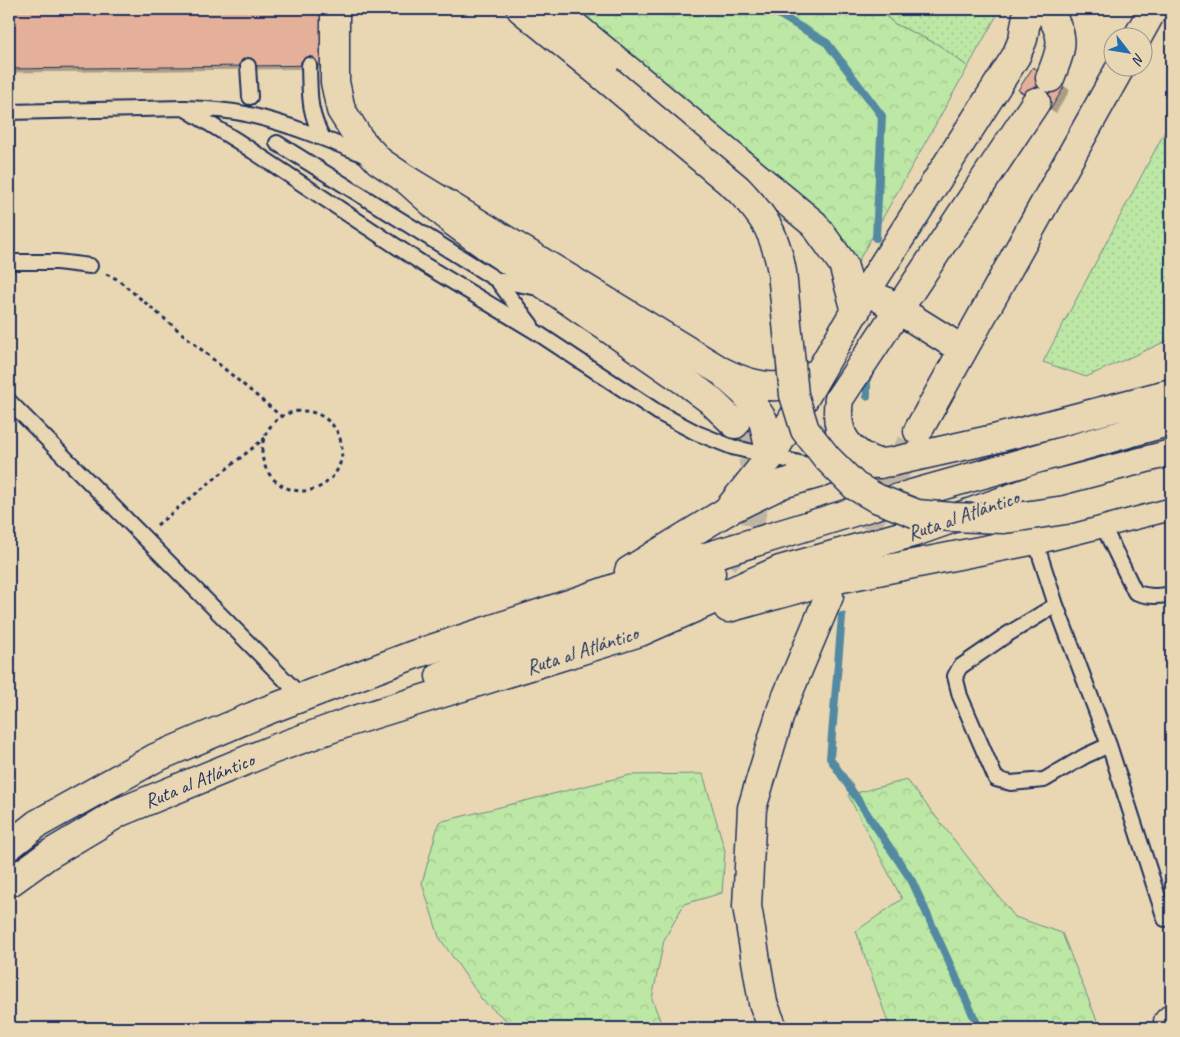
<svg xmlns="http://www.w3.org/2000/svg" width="1180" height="1037" font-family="Caveat,sans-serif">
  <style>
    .grass { fill: url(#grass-dots); stroke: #6c8b81 }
    .forest { fill: url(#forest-crowns); stroke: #6c8b81 }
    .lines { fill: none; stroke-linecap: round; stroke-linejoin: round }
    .stream { stroke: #528aa2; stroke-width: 8 }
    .building { fill: #e5b099; stroke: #1b2f5e; filter: url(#shadow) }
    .street-tunnel { stroke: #c0b5a3; stroke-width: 28; stroke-dasharray: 28 14; stroke-linecap: butt }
    .highway-tunnel { stroke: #c0b5a3; stroke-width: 28; stroke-dasharray: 28 14; stroke-linecap: butt }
    .lane-casing { stroke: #1b2f5e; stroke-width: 18 }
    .street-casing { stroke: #1b2f5e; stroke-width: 31 }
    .highway-casing { stroke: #1b2f5e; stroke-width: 31 }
    .path { stroke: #1b2f5e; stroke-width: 3; stroke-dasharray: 4 4; stroke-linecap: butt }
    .lane { stroke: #e9d7b4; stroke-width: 14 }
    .street { stroke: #e9d7b4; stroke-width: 28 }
    .highway { stroke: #e9d7b4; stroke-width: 28 }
    .highway-bridge-casing { stroke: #1b2f5e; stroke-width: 31; stroke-linecap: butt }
    .highway-bridge { stroke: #e9d7b4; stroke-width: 28 }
    .labels { text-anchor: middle; stroke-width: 5; stroke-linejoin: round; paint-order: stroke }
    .street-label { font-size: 20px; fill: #1b2f5e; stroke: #e9d7b4 }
  </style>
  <defs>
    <pattern id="grass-dots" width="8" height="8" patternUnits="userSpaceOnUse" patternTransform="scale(1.25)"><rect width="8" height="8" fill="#bce7a4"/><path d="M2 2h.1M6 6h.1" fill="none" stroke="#a1c690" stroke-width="1.8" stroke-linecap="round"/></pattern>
    <pattern id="forest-crowns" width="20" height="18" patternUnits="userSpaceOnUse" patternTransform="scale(1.25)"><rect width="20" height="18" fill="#bce7a4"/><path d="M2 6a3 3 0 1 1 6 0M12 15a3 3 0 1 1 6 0" fill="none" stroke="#a1c690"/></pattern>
    <filter id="shadow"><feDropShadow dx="5.5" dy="3" stdDeviation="0" flood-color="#0004"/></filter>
  </defs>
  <rect width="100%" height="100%" fill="#e9d7b4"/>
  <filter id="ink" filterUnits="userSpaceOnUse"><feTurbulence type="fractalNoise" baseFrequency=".02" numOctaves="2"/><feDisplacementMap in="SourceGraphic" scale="10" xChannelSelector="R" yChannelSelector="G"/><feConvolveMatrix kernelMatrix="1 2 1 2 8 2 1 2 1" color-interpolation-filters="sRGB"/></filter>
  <g filter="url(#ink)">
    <path class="grass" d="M877,9H997V15L968,67L939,45L895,24Z
      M1171,120V339L1086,377L1043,362Z"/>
    <path class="forest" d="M576,9H877L895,24L939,45L968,67L856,265L743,152Z
      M703,774L725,851L722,893L684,904L664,940L652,999L663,1028H516L483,1001L439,937L422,883L439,822L630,775Z
      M907,780L1015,917L1062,933L1100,1028H890L856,931L902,899L848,795Z"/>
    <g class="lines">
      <path class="stream" d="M770,9L827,43L882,116L876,238
        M867,396V377
        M842,616L830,758L912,881L979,1028"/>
    </g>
    <path class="building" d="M9,9H326L327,65L9,69Z
      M1033,67L1064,87L1050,110L1018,90Z"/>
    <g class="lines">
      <path class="street-tunnel" d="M845,566L911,443"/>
      <path class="highway-tunnel" d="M725,560C757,531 764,479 746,440C743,435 738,429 735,424"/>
      <g class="lane-casing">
        <path id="lane" d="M309,65C310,94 308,112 323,138
          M248,66L250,97
          M184,108L239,142L423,264L536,332L659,413L697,433L732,447L812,466H822
          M9,112L184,108C207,109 231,110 254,116C292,125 330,141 367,156
          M277,143L497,280L531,325
          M9,262H57L90,266
          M497,280L538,288
          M9,401L302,697
          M1102,524L1135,592C1147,597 1159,597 1171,594
          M1035,540L1056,605L1008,634L960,667L955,676L960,696L996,779L1011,783L1044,780L1085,756L1109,745L1165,919
          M1056,605L1109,745"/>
      </g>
      <g class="street-casing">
        <path id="street" d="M335,9V82L341,110L360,140L379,161L407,180L721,371C755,388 785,394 819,372
          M554,9L814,224L843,264L856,311
          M1047,9C1067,38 1062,47 1050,78
          M1137,38L1153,9
          M883,300L963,350
          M727,377L745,393L763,420L771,456
          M918,431L1120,68
          M880,464C847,453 834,434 839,399L1036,102
          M727,511L771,456L867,290L1016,56L1023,39L1028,9
          M773,1028L763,1003L747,906L752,808L782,708L829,596
          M1168,1028V1022L1171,1019"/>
      </g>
      <g class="highway-casing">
        <path id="highway" d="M521,9L608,80
          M407,180L455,223L484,244L556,292L689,384L709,399L735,424
          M629,571L727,511L782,484L841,467L891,462L994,439L1171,393
          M728,608L827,581L1035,540L1171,506
          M440,676L556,634L649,604L686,589L711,573
          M9,846L37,824L155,758L268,710L413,655L569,604L693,561L778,535L912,494L1171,421
          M9,883L48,855L120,812L274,749L352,721L640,632L780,570L915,532L1037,489L1171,454"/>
      </g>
      <path class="path" d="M106,274L117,279L282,417
        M262 451a40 40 0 1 1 80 0a40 40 0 1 1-80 0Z
        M157,525L265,438"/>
      <use href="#lane" class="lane"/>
      <use href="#street" class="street"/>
      <use href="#highway" class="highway"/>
      <g class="highway-bridge-casing">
        <path id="highway-bridge" d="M608,80L738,189C765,217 775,233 782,272L794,395L805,430L827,458L855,486L876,498L917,514L952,517L1004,519L1065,510L1171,482"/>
      </g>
      <use href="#highway-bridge" class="highway-bridge"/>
    </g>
  </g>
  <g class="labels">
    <g class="street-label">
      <text transform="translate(963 515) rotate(-19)" y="7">Ruta al Atlántico</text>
      <text transform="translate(582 650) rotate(-18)" y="7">Ruta al Atlántico</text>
      <text transform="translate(199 780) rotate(-22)" y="7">Ruta al Atlántico</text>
    </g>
  </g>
  <rect width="1180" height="1037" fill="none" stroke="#e9d7b4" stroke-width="30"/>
  <rect x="15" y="15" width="1150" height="1007" fill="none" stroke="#1b2f5e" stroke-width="2" filter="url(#ink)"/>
  <g transform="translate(1128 52) rotate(121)"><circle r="24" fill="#e9d7b4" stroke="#979492"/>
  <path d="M0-4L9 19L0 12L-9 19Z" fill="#1f6fb2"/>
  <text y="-8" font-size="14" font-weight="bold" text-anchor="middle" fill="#1b2f5e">N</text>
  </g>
</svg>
